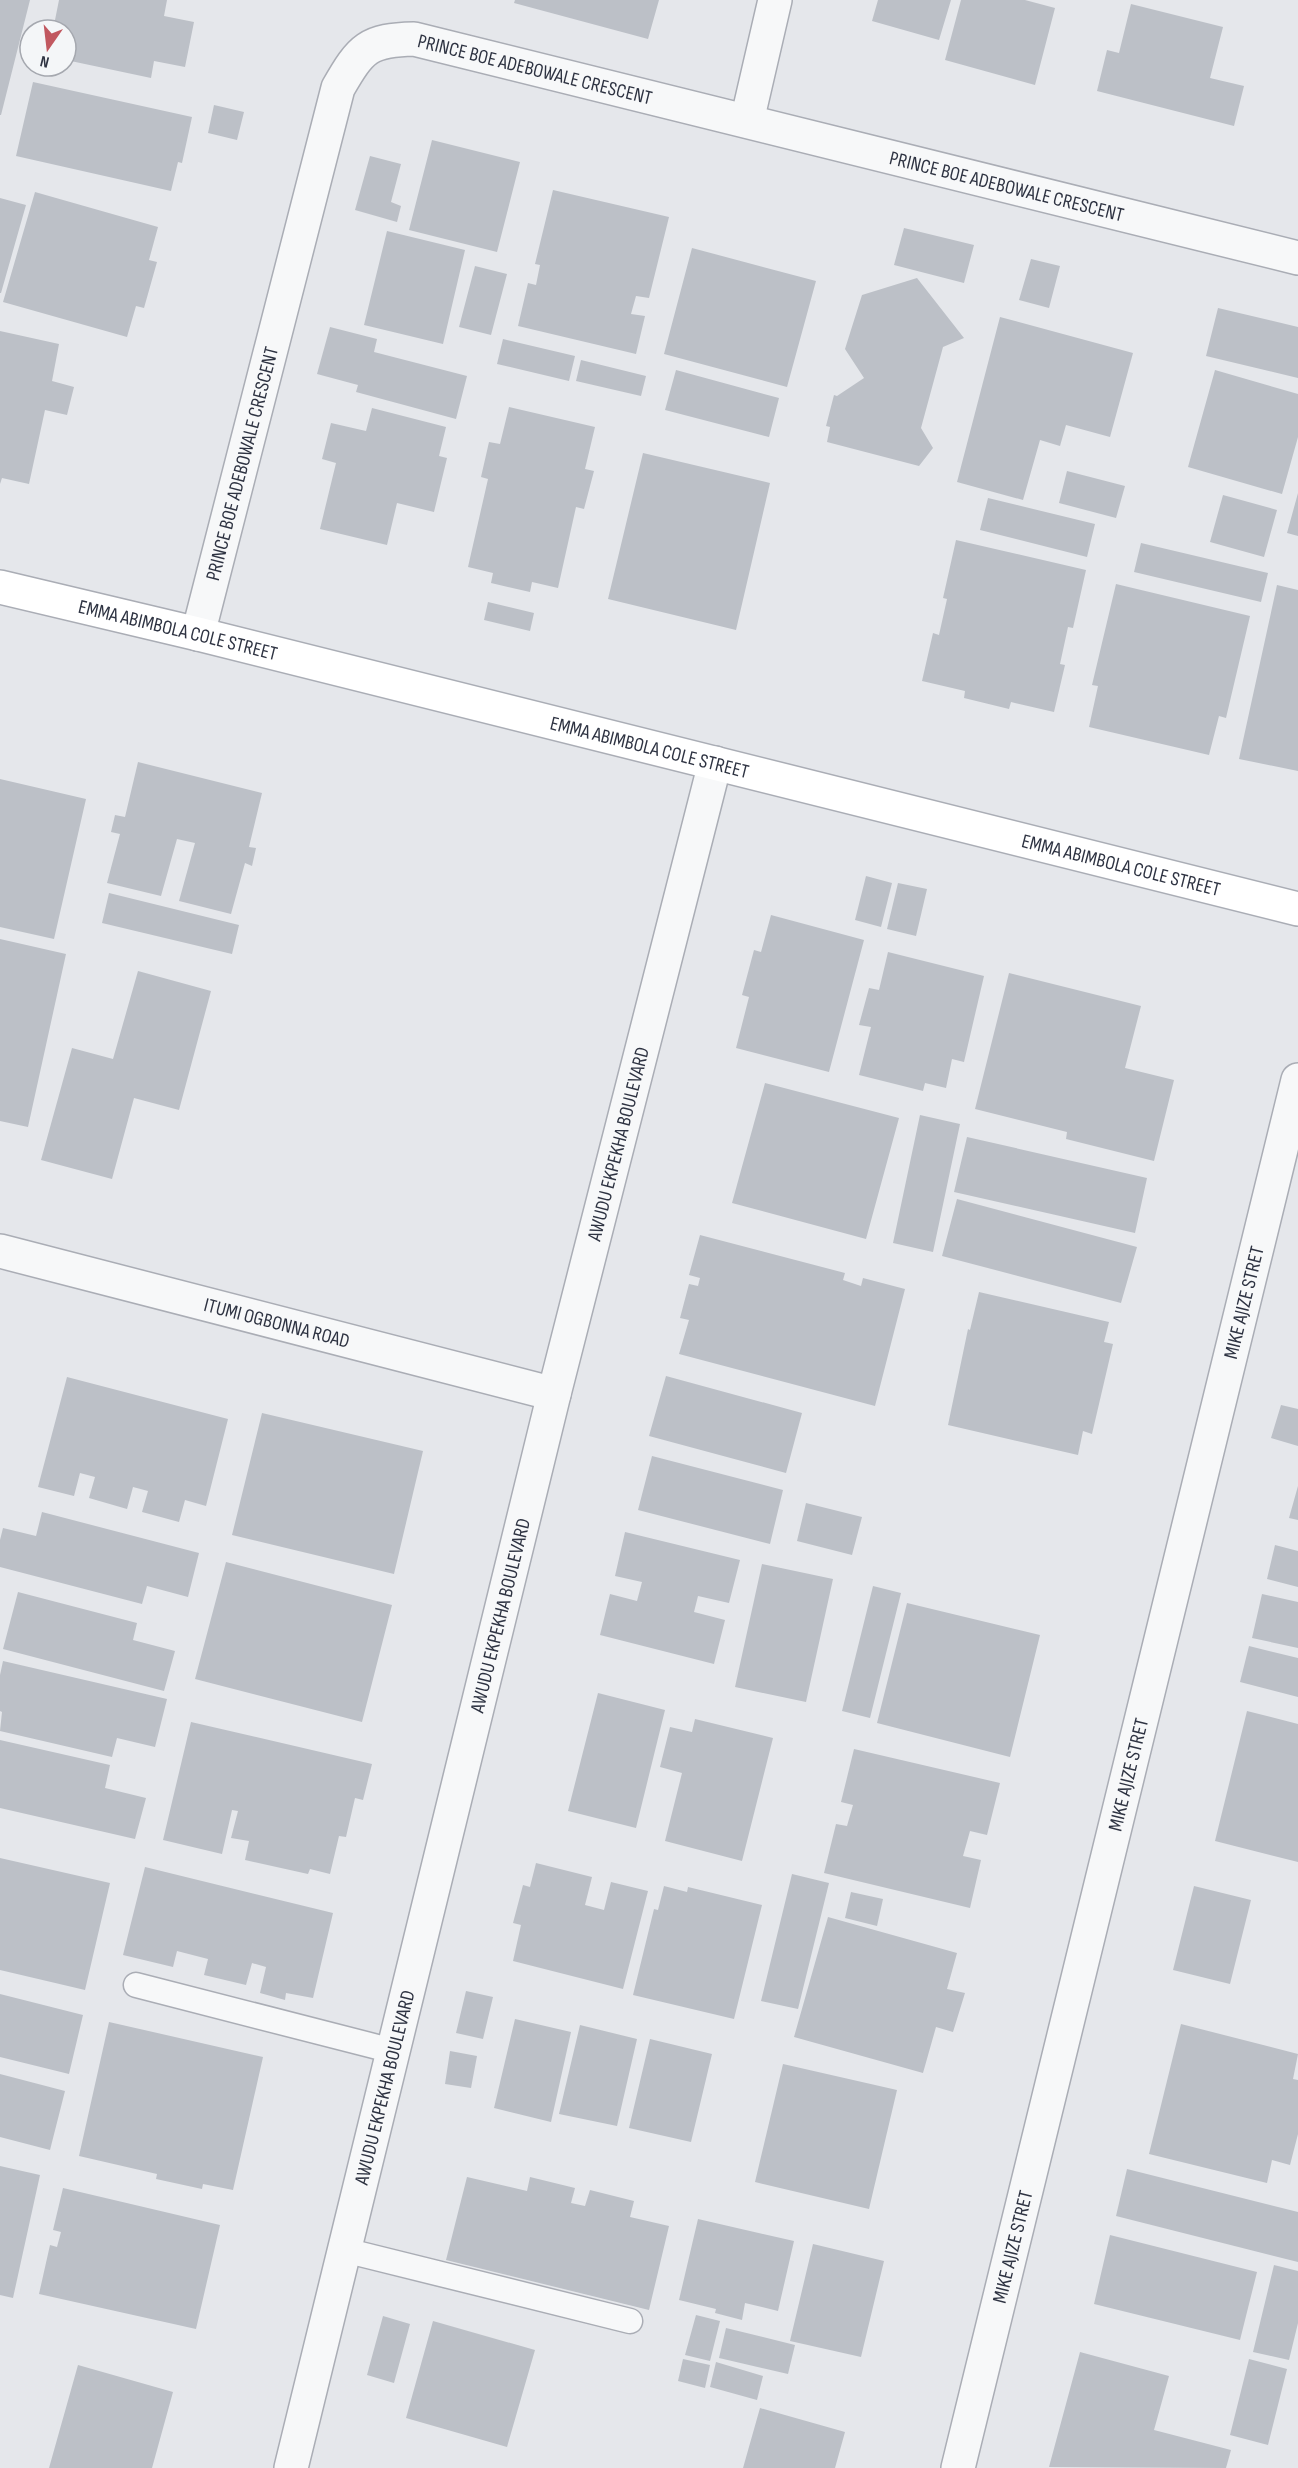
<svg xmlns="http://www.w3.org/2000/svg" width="1298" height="2468" font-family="'Sofia Sans Condensed',sans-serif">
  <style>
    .building { fill: #bcc0c7 }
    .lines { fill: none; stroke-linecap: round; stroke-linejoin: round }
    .lane-casing { stroke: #aaadb5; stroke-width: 27 }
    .street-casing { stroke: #aaadb5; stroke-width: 36 }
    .secondary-casing { stroke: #aaadb5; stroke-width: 36 }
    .lane { stroke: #f7f8f9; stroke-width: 24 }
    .street { stroke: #f7f8f9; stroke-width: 33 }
    .secondary { stroke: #fff; stroke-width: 33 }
    .labels { text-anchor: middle; stroke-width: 4.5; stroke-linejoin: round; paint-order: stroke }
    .street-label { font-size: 20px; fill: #2e3342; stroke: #f4f6f8 }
  </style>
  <rect width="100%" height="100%" fill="#e5e7eb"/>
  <path class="building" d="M0,0H30L1,115H0Z
    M59,0H167L164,16L194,22L185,67L154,61L151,78L66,60V30H53Z
    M515,0H659L648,39L514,3Z
    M878,0H951L939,40L872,21Z
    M961,0H1025L1055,8L1035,85L945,60Z
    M1131,4L1223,27L1210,78L1244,86L1234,126L1097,91L1107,50L1119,53Z
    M33,82L192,117L182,163L178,162L171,191L16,156Z
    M214,105L244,112L237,140L208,133Z
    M432,140L520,162L497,252L409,230Z
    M370,156L401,164L391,202L401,206L397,222L355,210Z
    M553,190L669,217L649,298L636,296L631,314L645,316L636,354L518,326L528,283L536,285L540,265L535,264Z
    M35,192L158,227L149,260L157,262L144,308L136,306L127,337L3,302Z
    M0,198L26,205L1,293H0Z
    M904,228L974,245L964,283L894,265Z
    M387,231L465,250L443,344L364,325Z
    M692,248L816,281L787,387L664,354Z
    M1031,259L1060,266L1049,308L1019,300Z
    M475,266L507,274L491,335L459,327Z
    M917,278L964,338L943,347L921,428L933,448L919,466L827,442L830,427L826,426L834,395L837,396L864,378L845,349L862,295Z
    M1218,308L1298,327V378L1206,356Z
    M1000,317L1133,353L1110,437L1066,425L1060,446L1040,440L1023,500L957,482Z
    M330,327L377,339L374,352L467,376L456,419L356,392L358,385L317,374Z
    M0,331L59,344L52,381L74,387L67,415L45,410L29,484L2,478L0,484Z
    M503,339L575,356L569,381L497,364Z
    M581,360L646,376L641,396L576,381Z
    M676,370L779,398L769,437L665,410Z
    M1215,370L1298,394V437L1282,494L1188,467Z
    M509,407L595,427L585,469L594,471L584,509L576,507L558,588L532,582L530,592L491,583L493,573L468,567L488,479L481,477L489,442L500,444Z
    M372,408L446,427L439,456L447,458L434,512L397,503L387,545L320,529L336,463L322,459L331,423L366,431Z
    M643,453L770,483L736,630L608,599Z
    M1067,471L1125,486L1116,518L1059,503Z
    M1298,493V536L1287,533Z
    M1223,495L1277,510L1264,557L1210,542Z
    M988,498L1095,524L1087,557L980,530Z
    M956,540L1086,570L1073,628L1068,627L1060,664L1065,665L1054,712L1011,702L1009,709L964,698L965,691L922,681L933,633L939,635L947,599L943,598Z
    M1141,543L1268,573L1261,602L1134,572Z
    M1116,584L1250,616L1226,718L1219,716L1209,755L1089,727L1098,686L1092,685Z
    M1277,585L1298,590V771L1239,759Z
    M488,602L534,613L530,631L484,620Z
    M138,762L262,793L249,847L256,848L252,866L245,863L231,914L179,901L195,843L177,839L161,896L107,883L120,834L111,832L115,815L125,817Z
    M0,779L86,799L54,939L0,927Z
    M866,876L892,883L881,927L855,920Z
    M898,883L927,889L916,936L887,929Z
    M109,893L239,925L232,954L102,923Z
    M771,915L864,940L829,1072L736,1048L749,997L742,995L754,950L761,952Z
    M0,939L66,954L28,1127L0,1121Z
    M888,952L984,976L964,1062L952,1059L946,1088L925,1083L923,1091L859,1075L871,1027L859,1025L869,988L879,990Z
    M138,971L211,991L179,1110L134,1098L112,1179L41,1160L72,1048L113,1059Z
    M1009,973L1141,1006L1125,1068L1174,1080L1154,1161L1066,1139L1067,1132L975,1109Z
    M765,1083L899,1118L866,1239L732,1203Z
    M920,1115L960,1124L933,1252L893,1243Z
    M967,1137L1147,1178L1135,1233L954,1192Z
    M957,1199L1137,1247L1121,1303L942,1256Z
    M700,1235L845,1273L843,1280L861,1286L863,1278L905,1289L875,1406L679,1354L689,1320L680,1318L689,1284L698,1286L700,1278L689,1275Z
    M979,1292L1109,1322L1104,1342L1113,1344L1092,1434L1083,1431L1078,1455L948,1425L968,1329L970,1330Z
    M666,1376L802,1413L786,1473L649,1436Z
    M67,1377L228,1419L206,1506L185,1500L179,1522L142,1512L148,1491L133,1487L127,1509L89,1498L95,1477L80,1473L74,1496L38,1487Z
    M1281,1405L1298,1409V1446L1271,1438Z
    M262,1413L423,1451L394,1574L232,1535Z
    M652,1456L783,1490L770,1544L638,1510Z
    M1298,1486V1520L1289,1518Z
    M806,1503L862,1517L852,1555L797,1541Z
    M42,1512L199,1553L188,1597L147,1586L142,1604L0,1567V1540L3,1528L36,1536Z
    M625,1532L740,1560L729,1603L698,1596L694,1612L725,1620L714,1664L600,1635L610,1594L637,1601L642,1582L615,1576Z
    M1275,1545L1298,1551V1587L1267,1579Z
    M226,1562L392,1605L362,1722L195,1679Z
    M762,1564L833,1579L806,1702L735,1687Z
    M873,1586L901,1593L870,1718L842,1711Z
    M18,1592L137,1623L133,1640L175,1651L164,1691L3,1649Z
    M1262,1594L1298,1602V1648L1252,1638Z
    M907,1603L1040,1635L1010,1757L877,1723Z
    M1249,1646L1298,1658V1697L1240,1682Z
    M3,1661L167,1699L155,1747L117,1738L112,1757L0,1731L2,1712L0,1711V1675Z
    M598,1693L665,1710L636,1828L568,1811Z
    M1247,1711L1298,1724V1862L1215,1841Z
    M695,1719L773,1738L742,1861L665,1841L682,1773L660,1767L670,1727L692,1732Z
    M191,1722L372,1764L363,1800L355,1798L346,1837L339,1836L330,1874L310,1869L308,1874L245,1860L249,1841L231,1838L238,1811L232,1810L222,1854L163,1840Z
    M0,1740L110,1765L105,1788L146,1798L135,1839L0,1808Z
    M854,1749L1000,1783L987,1835L970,1831L963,1856L981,1860L970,1908L824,1873L836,1824L847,1826L853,1805L841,1802Z
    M0,1858L110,1883L85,1990L0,1970Z
    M536,1863L592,1877L585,1905L604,1910L611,1882L648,1891L623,1989L513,1961L521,1925L513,1923L523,1885L530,1887Z
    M145,1867L333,1913L313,1998L286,1993L285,2000L260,1993L266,1967L252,1963L246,1985L204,1975L208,1959L177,1951L173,1967L123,1955Z
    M792,1874L829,1883L798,2009L761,2001Z
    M664,1886L687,1892L688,1887L762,1905L734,2019L633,1995L654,1909L658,1910Z
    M1194,1886L1251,1900L1230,1984L1173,1970Z
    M851,1892L883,1899L877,1926L845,1918Z
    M828,1917L957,1953L947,1989L965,1993L953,2032L936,2027L923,2073L794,2037Z
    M466,1991L493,1997L483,2039L456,2033Z
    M0,1994L83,2015L69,2074L0,2057Z
    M515,2019L571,2032L551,2122L494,2108Z
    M109,2022L263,2057L233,2190L203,2184L202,2189L156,2179L157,2174L79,2156Z
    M1181,2024L1298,2054L1293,2079L1298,2080V2134L1290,2165L1272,2160L1267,2183L1149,2154Z
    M580,2025L637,2039L617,2126L559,2114Z
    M650,2039L712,2054L691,2142L629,2128Z
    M450,2051L477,2056L471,2088L445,2084Z
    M783,2064L897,2090L869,2209L755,2182Z
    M0,2074L65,2091L50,2150L0,2137Z
    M0,2166L40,2175L13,2298L0,2295Z
    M1127,2169L1298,2212V2262L1116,2216Z
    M467,2177L527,2191L530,2177L575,2188L571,2203L585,2206L590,2190L634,2201L630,2217L669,2226L649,2310L446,2260Z
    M63,2188L220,2225L196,2329L39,2294L50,2245L57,2247L61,2232L53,2230Z
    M698,2219L794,2241L778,2311L745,2303L742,2320L715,2313L716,2309L679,2300Z
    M1110,2235L1257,2272L1240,2340L1094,2304Z
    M813,2244L884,2261L861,2357L790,2341Z
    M1274,2265L1298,2271V2323L1289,2360L1253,2352Z
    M696,2315L720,2321L710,2361L685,2355Z
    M383,2316L410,2324L394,2383L367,2375Z
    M433,2321L535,2350L507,2447L406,2418Z
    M726,2328L795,2345L788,2374L719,2358Z
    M1080,2352L1169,2376L1154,2430L1231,2450L1226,2468L1049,2467Z
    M683,2359L710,2365L705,2388L678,2381Z
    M1249,2359L1287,2369L1268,2445L1230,2435Z
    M716,2362L763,2376L757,2400L710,2387Z
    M78,2365L173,2392L152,2468H49Z
    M760,2408L845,2432L835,2468H743Z"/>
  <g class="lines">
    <g class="lane-casing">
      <path id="lane" d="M136,1985L393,2051
        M344,2250L630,2321"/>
    </g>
    <g class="street-casing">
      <g id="street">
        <path d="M747,121L775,0"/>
        <path id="s1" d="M198,634L338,88C361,48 368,40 414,39L1298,258"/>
        <path id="s2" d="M0,1251L554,1394"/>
        <path id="s3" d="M291,2468L554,1394L715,763"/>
        <path id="s4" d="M958,2468L1298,1080"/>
      </g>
    </g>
    <g class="secondary-casing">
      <g id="secondary">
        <path id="s5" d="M0,587L198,634L1298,909"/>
      </g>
    </g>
    <use href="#lane" class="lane"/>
    <use href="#street" class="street"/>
    <use href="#secondary" class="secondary"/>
  </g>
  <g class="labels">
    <g class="street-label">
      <text dy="7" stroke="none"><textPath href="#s1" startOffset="786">PRINCE BOE ADEBOWALE CRESCENT</textPath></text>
      <text dy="7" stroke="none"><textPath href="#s1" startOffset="1272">PRINCE BOE ADEBOWALE CRESCENT</textPath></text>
      <text dy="7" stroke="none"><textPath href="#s1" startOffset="176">PRINCE BOE ADEBOWALE CRESCENT</textPath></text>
      <text dy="7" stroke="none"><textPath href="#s5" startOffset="183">EMMA ABIMBOLA COLE STREET</textPath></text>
      <text dy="7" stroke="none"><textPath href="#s5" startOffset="669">EMMA ABIMBOLA COLE STREET</textPath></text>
      <text dy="7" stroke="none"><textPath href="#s5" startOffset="1155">EMMA ABIMBOLA COLE STREET</textPath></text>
      <text dy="7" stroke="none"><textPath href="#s3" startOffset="1364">AWUDU EKPEKHA BOULEVARD</textPath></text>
      <text dy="7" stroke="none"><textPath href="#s4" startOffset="1200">MIKE AJIZE STRET</textPath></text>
      <text dy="7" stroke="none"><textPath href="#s2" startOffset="286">ITUMI OGBONNA ROAD</textPath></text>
      <text dy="7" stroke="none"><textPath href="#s3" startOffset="878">AWUDU EKPEKHA BOULEVARD</textPath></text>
      <text dy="7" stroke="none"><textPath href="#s4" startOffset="714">MIKE AJIZE STRET</textPath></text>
      <text dy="7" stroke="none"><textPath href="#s3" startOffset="392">AWUDU EKPEKHA BOULEVARD</textPath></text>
      <text dy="7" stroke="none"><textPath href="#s4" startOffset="228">MIKE AJIZE STRET</textPath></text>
    </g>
  </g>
  <g transform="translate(48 48) rotate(194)"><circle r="28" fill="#f4f6f8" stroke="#a5a8af" stroke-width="1.5"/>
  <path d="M0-4.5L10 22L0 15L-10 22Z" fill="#c15860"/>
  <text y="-9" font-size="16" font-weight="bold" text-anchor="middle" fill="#2e3342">N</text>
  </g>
</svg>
